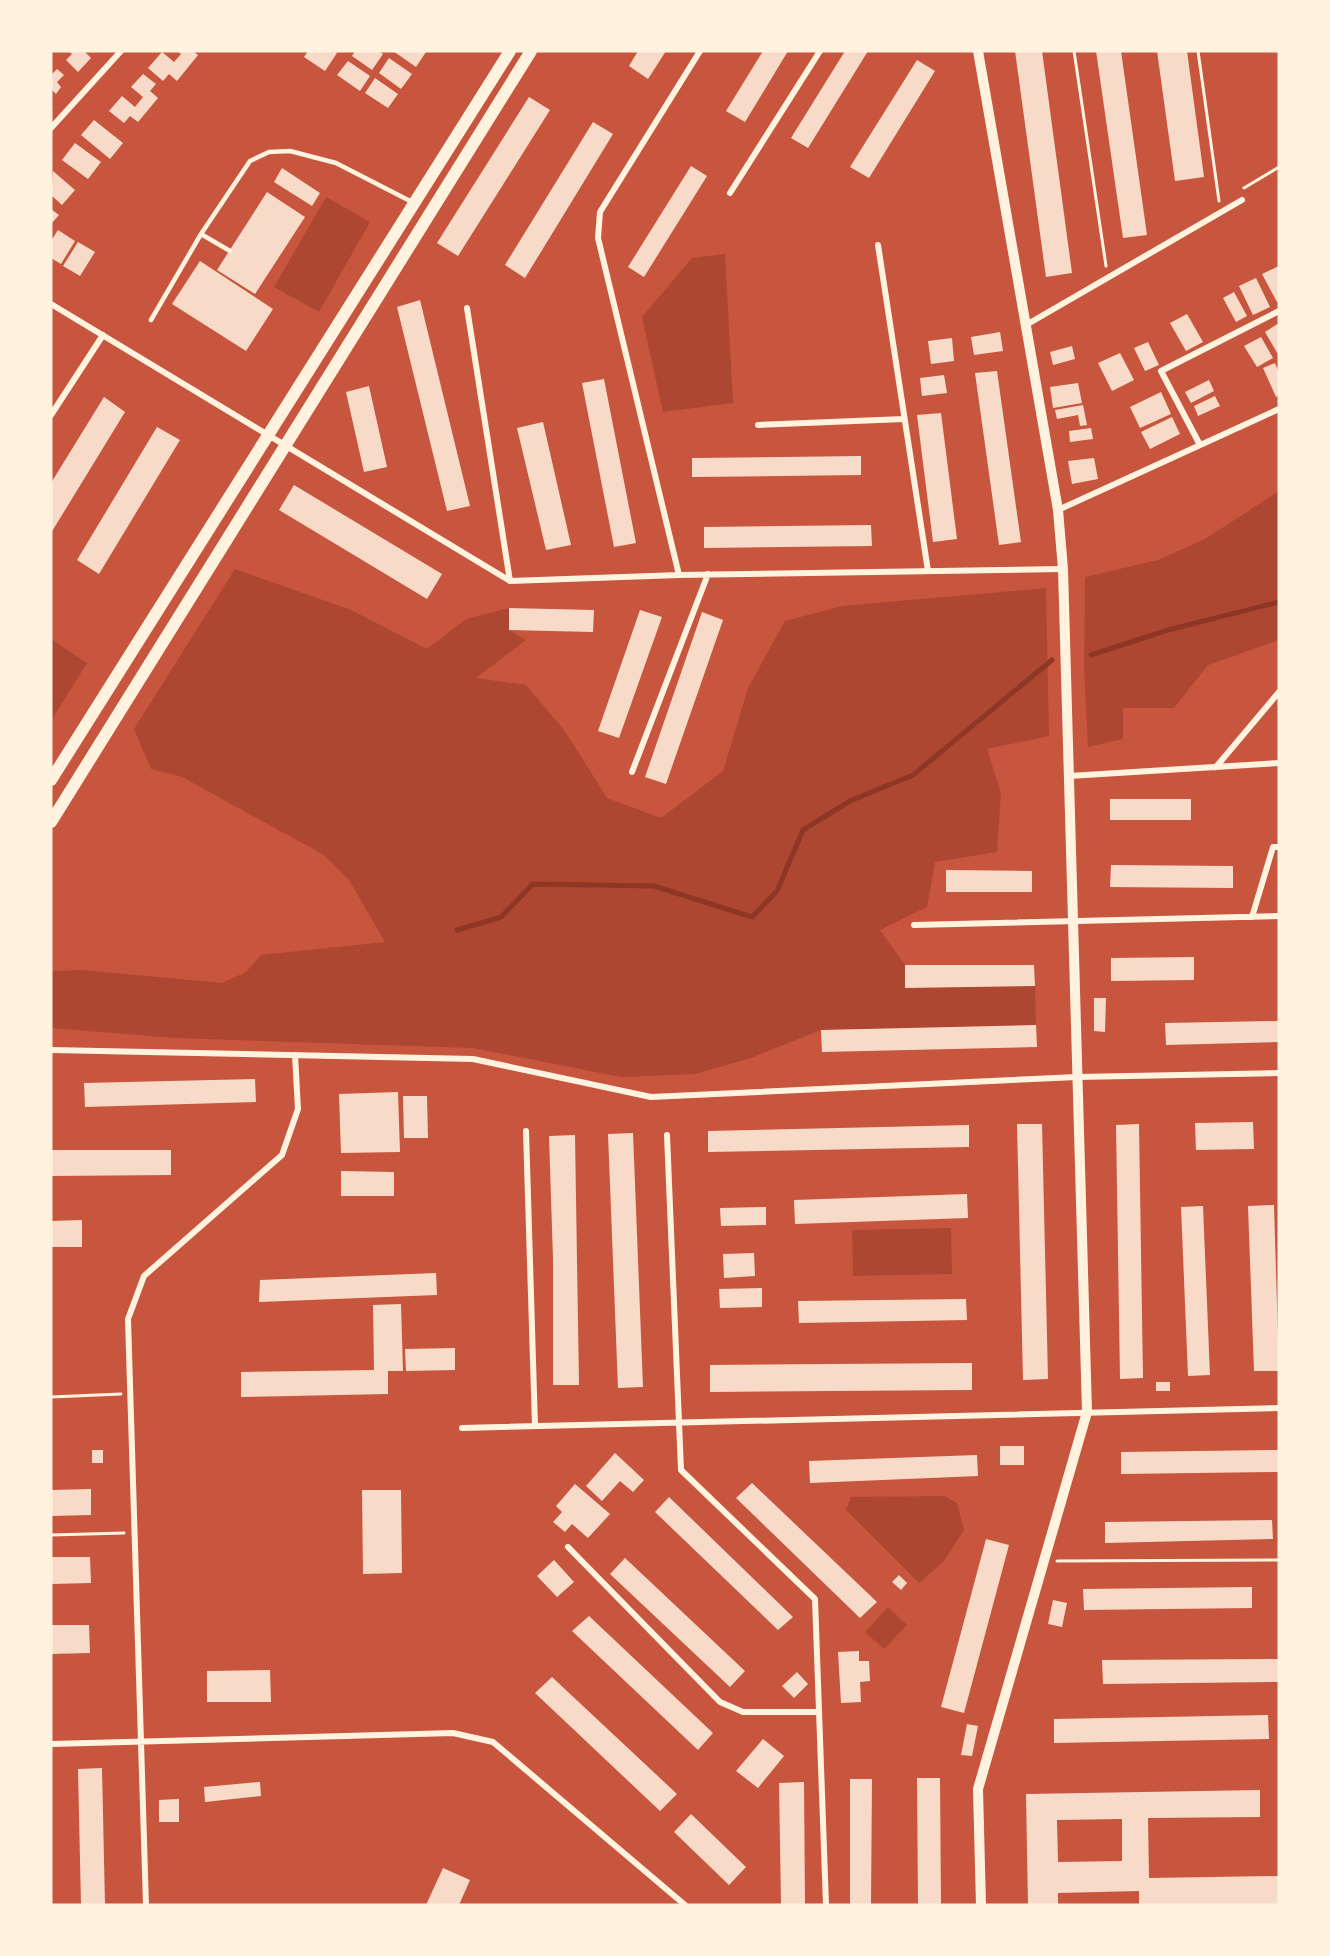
<svg xmlns="http://www.w3.org/2000/svg" width="1330" height="1956" font-family="Arial,sans-serif">
  <style>
    .green { fill: #ae4732 }
    .lines { fill: none; stroke-linecap: round; stroke-linejoin: round }
    .stream { stroke: #8f3625; stroke-width: 5 }
    .building { fill: #f7dbc8; fill-rule: evenodd }
    .path { stroke: #fff3e0; stroke-width: 3 }
    .service { stroke: #fff3e0; stroke-width: 4.5 }
    .minor { stroke: #fff3e0; stroke-width: 6 }
    .tertiary { stroke: #fff3e0; stroke-width: 10 }
    .secondary { stroke: #fff3e0; stroke-width: 12 }
  </style>
  <rect width="100%" height="100%" fill="#c8553d"/>
  <path class="green" d="M326,197L370,222L319,312L274,287Z
    M725,254L733,403L663,412L642,317L692,258Z
    M1279,491V640L1208,665L1174,708H1123V739L1088,747L1084,670L1085,577L1158,560L1205,539Z
    M235,569L351,610L427,649L466,619L509,608V630L526,640L476,678L526,685L565,731L607,798L661,818L723,771L748,688L785,621L842,606L1046,588L1049,736L987,749L1001,793L997,852L935,862L927,907L880,930L905,965V987L1035,986L1036,1025L821,1030L751,1058L695,1074L621,1077L473,1048L176,1038L51,1028V971L82,970L222,983L246,972L261,955L385,942L349,880L324,855L182,777L151,769L134,729Z
    M51,639L87,663L51,721Z
    M951,1228L952,1274L853,1276L852,1230Z
    M945,1496L957,1503L964,1530L944,1561L919,1583L846,1510L851,1497Z
    M888,1607L907,1625L884,1649L865,1632Z"/>
  <g class="lines">
    <path class="stream" d="M1091,655L1168,630L1279,602
      M457,930L501,917L533,884L654,886L752,917L777,891L803,830L850,801L913,775L1052,660"/>
  </g>
  <path class="building" d="M68,51H84L91,58L78,72L66,60L72,54Z
    M177,51H193L198,55L177,81L169,74L163,81L148,68L162,52L174,62L181,54Z
    M308,51H334L337,53L325,71L304,57Z
    M355,51H379L383,54L372,70L352,56Z
    M393,51H424L426,52L416,67Z
    M638,51H666L648,79L629,66Z
    M763,51H788L745,122L726,111Z
    M845,51H868L808,148L791,138Z
    M1015,51H1042L1072,273L1046,277Z
    M1096,51H1121L1147,235L1123,238Z
    M1157,51H1187L1204,177L1175,181Z
    M389,58L412,74L401,89L379,73Z
    M917,60L935,71L869,178L850,167Z
    M348,61L370,76L360,91L337,75Z
    M57,69L64,75L57,82L61,87L56,94L51,89V75Z
    M143,74L156,84L150,91L158,98L138,122L130,116L124,123L109,111L122,96L135,107L143,97L131,87Z
    M375,78L398,94L388,108L365,93Z
    M529,97L550,110L458,256L437,243Z
    M94,120L123,143L110,159L81,135Z
    M593,122L613,134L525,278L505,265Z
    M75,143L101,162L88,179L62,160Z
    M691,166L707,176L644,277L628,267Z
    M282,168L320,193L312,206L274,182Z
    M53,171L75,190L62,205L51,195Z
    M267,192L305,217L255,294L217,270Z
    M51,209L59,215L51,224Z
    M58,230L75,241L61,264L51,258V241Z
    M78,242L95,252L80,276L63,266Z
    M200,261L273,309L246,351L172,304Z
    M1279,266V301L1277,302L1262,274Z
    M1256,278L1270,307L1253,315L1239,286Z
    M1234,292L1247,316L1236,322L1223,298Z
    M420,300L470,506L447,511L397,307Z
    M1187,314L1203,342L1186,351L1170,323Z
    M1279,323V356L1265,332Z
    M1000,332L1003,351L974,355L971,337Z
    M1261,337L1273,358L1257,367L1244,346Z
    M952,338L954,361L931,364L928,341Z
    M1148,342L1159,365L1145,371L1134,348Z
    M1072,346L1075,359L1053,365L1050,352Z
    M1120,353L1134,380L1112,391L1098,363Z
    M1275,363L1279,373V395L1276,397L1263,368Z
    M997,371L1021,542L999,545L975,373Z
    M944,375L947,393L922,396L920,378Z
    M604,379L636,543L614,547L582,383Z
    M1209,380L1214,391L1191,403L1185,392Z
    M1078,383L1082,403L1053,408L1050,387Z
    M369,386L387,467L364,472L346,392Z
    M1161,392L1171,414L1140,428L1130,407Z
    M1215,396L1220,406L1198,416L1194,406Z
    M104,397L125,412L51,533V483Z
    M1083,405L1087,425L1080,426L1078,415L1057,419L1055,410Z
    M941,413L957,539L933,542L917,415Z
    M1172,417L1180,434L1150,449L1141,432Z
    M543,422L571,545L546,550L517,428Z
    M157,427L180,440L99,574L77,560Z
    M1091,428L1093,439L1070,442L1069,431Z
    M861,456V475L692,477V458Z
    M1094,458L1098,479L1072,484L1068,461Z
    M294,485L442,574L427,599L279,510Z
    M871,525L872,546L704,548V527Z
    M509,608L594,610L593,632L509,630Z
    M640,610L662,617L619,738L598,731Z
    M702,612L723,620L666,784L645,777Z
    M1110,799H1191V820H1110Z
    M1111,865L1233,866V888L1110,887Z
    M946,870L1032,871V892H946Z
    M1194,957V980L1111,981V958Z
    M905,965H1034L1035,986L905,988Z
    M1094,998H1106L1105,1032L1094,1031Z
    M1279,1021V1042L1166,1045L1165,1023Z
    M1036,1025L1037,1047L822,1052L821,1030Z
    M255,1079L256,1102L85,1107L84,1083Z
    M398,1092L400,1152L341,1153L339,1094Z
    M403,1096H427L428,1138H404Z
    M1253,1122L1254,1149L1196,1150L1195,1123Z
    M1017,1124H1042L1048,1379L1023,1380Z
    M1139,1124L1143,1378L1120,1379L1116,1125Z
    M969,1125V1147L708,1152V1131Z
    M633,1133L643,1387L618,1388L608,1134Z
    M575,1135L579,1385H553V1259L549,1136Z
    M51,1150H171V1175L51,1176Z
    M341,1171L394,1172V1196H341Z
    M967,1194L968,1218L795,1224L794,1200Z
    M1274,1205L1279,1371H1254L1248,1206Z
    M1203,1206L1210,1375L1188,1376L1181,1207Z
    M766,1207V1225L721,1226L720,1208Z
    M82,1220V1247H51V1221Z
    M754,1253L755,1276L724,1278L723,1254Z
    M436,1273L437,1295L259,1302L260,1280Z
    M762,1288V1307L720,1308L719,1289Z
    M966,1299L967,1320L799,1323L798,1301Z
    M401,1304L403,1371H388V1394L241,1397V1372L374,1370L373,1305Z
    M455,1348V1370L406,1371L405,1349Z
    M972,1363V1390L710,1392V1365Z
    M1156,1382H1170V1391H1156Z
    M1000,1446H1024V1465H1000Z
    M92,1450H103V1463H92Z
    M1279,1450V1472L1121,1474V1452Z
    M615,1453L644,1480L633,1492L620,1481L602,1501L586,1486Z
    M977,1455L978,1476L810,1483L809,1461Z
    M752,1483L877,1602L860,1618L736,1498Z
    M575,1484L610,1514L588,1538L572,1524L565,1532L553,1522L562,1512L556,1506Z
    M91,1489V1515L51,1516V1490Z
    M362,1490H401L402,1573L363,1574Z
    M669,1497L793,1617L778,1630L655,1512Z
    M1272,1520L1273,1539L1105,1543V1522Z
    M986,1539L1009,1545L964,1713L941,1707Z
    M51,1557H90L91,1583L51,1584Z
    M625,1558L745,1671L730,1687L610,1574Z
    M554,1560L574,1582L557,1597L537,1576Z
    M899,1575L907,1583L901,1590L892,1582Z
    M1252,1587V1608L1084,1610L1083,1589Z
    M1053,1600L1067,1603L1062,1627L1048,1624Z
    M589,1616L713,1733L698,1750L572,1631Z
    M51,1625H89L90,1653L51,1654Z
    M859,1651V1661H869L870,1681L860,1682L861,1702L841,1703L838,1652Z
    M1279,1659V1682L1103,1684L1102,1660Z
    M270,1670L271,1702H207V1671Z
    M797,1672L808,1684L794,1698L782,1686Z
    M552,1677L677,1794L660,1811L535,1693Z
    M1268,1715L1269,1739L1054,1743V1719Z
    M967,1724L978,1726L972,1756L961,1755Z
    M763,1739L784,1756L758,1788L736,1771Z
    M102,1768L105,1905H81L78,1769Z
    M917,1778H940L941,1905H918Z
    M850,1779H872L871,1905H850Z
    M260,1782L261,1796L205,1802L204,1787Z
    M804,1782L805,1905H781L779,1783Z
    M1260,1790V1817L1148,1818L1149,1878L1279,1876V1905H1139V1891L1058,1893V1905H1028L1026,1794ZM1122,1819V1861L1058,1862L1057,1820Z
    M179,1799V1822H159V1800Z
    M691,1814L746,1867L729,1885L674,1832Z
    M443,1868L470,1880L459,1905H426Z"/>
  <g class="lines">
    <path class="path" d="M1074,51L1106,266
      M1198,51L1219,201
      M1244,188L1279,167
      M51,1397L121,1394
      M51,1535L124,1533
      M1057,1561L1279,1560"/>
    <path class="service" d="M201,234L230,251
      M151,320L201,234L250,161L269,152L290,151L336,163L414,203"/>
    <path class="minor" d="M51,128L121,51
      M730,193L820,51
      M878,245L928,571
      M51,304L510,581L679,575L1063,569
      M467,308L510,581
      M1026,325L1242,200
      M51,415L103,335
      M758,425L904,419
      M1200,445L1161,371L1279,311
      M1058,510L1279,409
      M679,575L598,238L600,212L700,51
      M1216,767L1279,692
      M632,772L708,574
      M1069,776L1279,763
      M1252,917L1273,847H1279
      M914,925L1279,916
      M51,1050L473,1059L651,1097L1077,1077L1279,1073
      M526,1131L535,1426
      M667,1135L681,1470L815,1599L826,1905
      M462,1428L1279,1408
      M568,1547L720,1702L743,1712H819
      M51,1744L453,1733L493,1742L685,1905
      M146,1905L128,1319L144,1276L282,1155L298,1109L295,1055"/>
    <path class="tertiary" d="M978,51L1058,510L1063,569L1087,1412L978,1789L981,1905"/>
    <path class="secondary" d="M51,780L510,51
      M51,822L531,51"/>
  </g>
  <rect width="1330" height="1956" fill="none" stroke="#fff3e0" stroke-width="105"/>
</svg>
